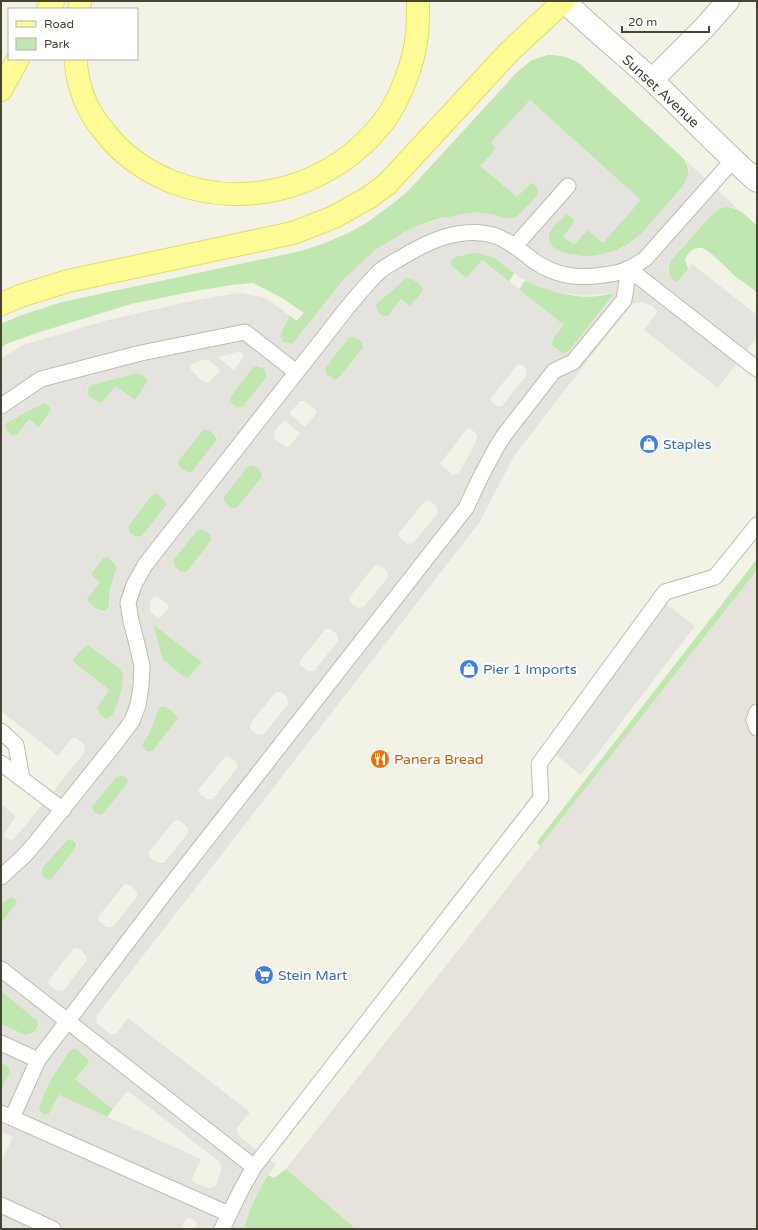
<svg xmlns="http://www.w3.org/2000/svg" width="758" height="1230" font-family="'Varela Round',sans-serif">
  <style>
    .industrial { fill: #e5e3db }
    .green { fill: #bfe7af }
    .parking { fill: #e4e3de; fill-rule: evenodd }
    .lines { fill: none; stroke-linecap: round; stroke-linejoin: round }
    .service-casing { stroke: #bebda9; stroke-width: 17 }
    .minor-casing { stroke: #bebda9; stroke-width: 24 }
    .primary-casing { stroke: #e2de65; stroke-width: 24 }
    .service { stroke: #fff; stroke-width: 15 }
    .minor { stroke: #fff; stroke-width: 22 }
    .primary { stroke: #fdfb95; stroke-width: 22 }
    .labels { text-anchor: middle; stroke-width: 3.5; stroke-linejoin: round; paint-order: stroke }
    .street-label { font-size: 14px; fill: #464435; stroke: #fff }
    .shop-label { font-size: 14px; fill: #366cbe; stroke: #fff; text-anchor: start }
    .food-label { font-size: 14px; fill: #c56008; stroke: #fff; text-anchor: start }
  </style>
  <rect width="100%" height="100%" fill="#f3f2e6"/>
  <path class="industrial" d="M757,570V1229H356L286,1169Z"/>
  <path class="green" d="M548,55C559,55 569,57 579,63L683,158C690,168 690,176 683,186C667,205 643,238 621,248C612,252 601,256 591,256C558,258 528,242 567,214C570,215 573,217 575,221L563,237L584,233L587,230L590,231L564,132L530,100L492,142L495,148L493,153L480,166L535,184C538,189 540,191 537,196L518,216L513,218L509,219L491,214L441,218L419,225L403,233L345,278L294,342L291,344L283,342L280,336C282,328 288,323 289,315L296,321L304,313L282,298L253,283L231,285L195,291L131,304L40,332L6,344L1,348V324L19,316L62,302L301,251L325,243L346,234L365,224L396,201L408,191L517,72L532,60Z
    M725,207C740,207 747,217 757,226V293C750,286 743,282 735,276C727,269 711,251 702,248C694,246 688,253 685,259L688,269L678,282C667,281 667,267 672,259L713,213L721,208Z
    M472,253C491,253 500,261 514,273L509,282L482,260L468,277H465L451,266V260L454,257Z
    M406,278C413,278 420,283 423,289L422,292L410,307L401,299L388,316H382L377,311L376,304Z
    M525,280C551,293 583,302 612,293L613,295L568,352L563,354L552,345C552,337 559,331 563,325L519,290Z
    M349,337C356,336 364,340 363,348L338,379H333L326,374L325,368Z
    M256,366C263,367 267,370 267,377L243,407L237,408C233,405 229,402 230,397L253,367Z
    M137,373C142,374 147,377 148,381L135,400C123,401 111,403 100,402C90,401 84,393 90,385Z
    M43,403C47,404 50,406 51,410L39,428L29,420L17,435H11L7,431L5,426L6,423Z
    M205,429C211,430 217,435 216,441L192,472H187C182,469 177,467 178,461L203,430Z
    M251,465C256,466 263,471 262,477L237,508H231L224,502V496L248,466Z
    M155,493C161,495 166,499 166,506L142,536L136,537L129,532L128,526L152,495Z
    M201,529C207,530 213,534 211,541L187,572H181L174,566L173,560L197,530Z
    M106,557H108L117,566L109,593V607L105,611C99,612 89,605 87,599L91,574L103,558Z
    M757,559V570L540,846L537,842Z
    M153,624L202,662L189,677H184L162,659Z
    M88,645L91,647C99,653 116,663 121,670C128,680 117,707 112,716L106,719L99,714L97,708L109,690L72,661C76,656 81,647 88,645Z
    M164,706C169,708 176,713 178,718L153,751H146L142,745C144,740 148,736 150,731C154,723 155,714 160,707Z
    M119,776H123L127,778L128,782L127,784L104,813L101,815L95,814L92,808L93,805L116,777Z
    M69,839C75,840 78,843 75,849L52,879L49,880C43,879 40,874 42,868L66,841Z
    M12,897C15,898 17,899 17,903L1,924V904L9,898Z
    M1,991L38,1021C39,1029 33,1035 25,1035L1,1024Z
    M74,1048L78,1050L89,1060L88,1064L75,1079L113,1109L107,1117L59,1095L49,1114L44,1115L39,1110C39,1099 64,1052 74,1048Z
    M1,1062C6,1064 11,1066 10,1072L1,1091Z
    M286,1169L356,1229H244C249,1209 257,1192 268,1175L274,1178Z"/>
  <path class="parking" d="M530,100L641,200L603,243L587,230L574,245L563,237L575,221L574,218L571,215L567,214L551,229L549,233L548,239L553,248L565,253L583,256H592L611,252L622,248L633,241L641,234L683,186L687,180L689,169L687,163L683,158L739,210L735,208L725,207L721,208L713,213L670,262L668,269L671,278L673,281L678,282L692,264L757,315V337L718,388L644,330L656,314L657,311L652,306L642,302L635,303L630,306L514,456L479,523L97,1015L96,1022L98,1024L111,1035L117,1033L128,1018L250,1112L237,1128V1133L240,1137L276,1165L268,1175L255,1197L248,1214L244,1229H195L197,1223L193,1219L190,1218L187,1219L185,1221L181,1229H1V1158H3L13,1137L1,1132V1091L10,1072V1069L9,1066L1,1062V1024L25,1035H29L34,1033L39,1025L38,1021L1,991V924L17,902V900L15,897H12L9,898L1,904V804L16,816L4,834V837L10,840L14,839L29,821L84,753L85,747L83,744L76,738H74L71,739L58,756L1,711V358L26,344L108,320L192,301L238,293L262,297L277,306L289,315L288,319L281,332L280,336L283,342L291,344L294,342L345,278L376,249L403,233L419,225L460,214L477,212L491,214L509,219L518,216L537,196L539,193L538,189L535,184L531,183L517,197L480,166L493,153L495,148L491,142ZM472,253H479L493,257L519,277L534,285L555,292L583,296L611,293L613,295L568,352L563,354L552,345V343L553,338L564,325L482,260L468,277H465L451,266V260L454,257ZM406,278L412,279L420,285L423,289L422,292L410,306L401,299L388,316H382L377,311L376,304ZM349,337H356L362,342L364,346L363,348L338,379H333L326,374L325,368ZM239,352H242L244,356L234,370L217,357ZM207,359L220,370L209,383L202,381L191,370V365L193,363ZM519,364L522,365L526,369L527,375L502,406H497L492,402L491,400V398L517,365ZM256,366H261L265,370L267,373V377L243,407L237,408L231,403L230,400V397L253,367ZM137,373L141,374L147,379L148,381L135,400L116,386L102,402H98L89,396L87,393V388L90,385ZM300,401H305L316,410V414L305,427L289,414ZM42,403L47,404L50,407L51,410L40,428L30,420L17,435H11L7,431L5,426L6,423ZM284,420L300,433L289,447L285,446L275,439L274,436L275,431ZM469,428L477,434V439L460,472L459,474L453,475L440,464L467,429ZM205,429L208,430L215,435L217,437L216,441L192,472H187L179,467L178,464V461L203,430ZM251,465L255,466L261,471L262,474V477L237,508H231L224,502V496L248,466ZM155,493L158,494L164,499L166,502V506L142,536L136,537L129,532L128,526L152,495ZM427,500L430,501L436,506L438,513L413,543L408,544L400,538L399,536V533L424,502ZM201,529L204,530L211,535L212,538L211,541L187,572H181L174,566L173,560L197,530ZM106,557H108L117,566L109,593V607L105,611L101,612L88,602L87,599L100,582L91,574L103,558ZM377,565L380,566L386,570L388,574V577L364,607L358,608L351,603L349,600L350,597L374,566ZM155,597H158L167,604L168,606V609L159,619L150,612V602L151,599ZM153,624L202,662L189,677H184L162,659ZM327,629H330L337,634L338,641L314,671H308L301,666L300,664V661L325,630ZM88,645L91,647L120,669L123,674L122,688L117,705L112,716L106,719L99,714L97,708L109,690L72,661L82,648L85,646ZM277,692H281L287,697L288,704L264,734L258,735L251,730L250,727V724L275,693ZM164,706L168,707L177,715L178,718L153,751H146L142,745L143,742L150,731L158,710L160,707ZM226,756L230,757L236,762L237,765V768L213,799H207L200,794L198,791L199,789L224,758ZM119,776H123L127,778L128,782L127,784L104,813L101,815L95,814L92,809L93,805L116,777ZM177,820L180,821L186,826L188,829V833L164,863H158L150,858L149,856V852L174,821ZM70,839H73L76,842L77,846L75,849L52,879L49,880H47L41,874V871L42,868L66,841ZM126,884L129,885L136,890L137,892V896L113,927H107L100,922L98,919L99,916L124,885ZM76,948L79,949L85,954L87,957V960L63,991H57L50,986L48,983L49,980L73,949ZM74,1048L78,1050L89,1060L88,1064L75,1079L113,1109L127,1092H129L220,1162L222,1168L216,1185L214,1187L209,1188L193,1182L192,1179L201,1159L59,1095L49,1114L44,1115L39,1110V1106L52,1078L69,1052Z
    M660,599L695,626L581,775L549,749Z"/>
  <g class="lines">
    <g class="service-casing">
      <path id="service" d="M515,246L568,186
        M1,406L41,379L141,353L245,332L296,372
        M757,712L754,720L757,728
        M1,731L16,745L22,779
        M1,763L63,810
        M1,877L24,856L37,841L114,745L132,721L138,705L141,687L142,666L137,644L131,621L128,603L134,585L145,565L347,308C358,295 369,281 381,270C387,266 393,262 399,259C428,241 462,225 496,236C510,241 522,252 534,261C556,276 577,279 603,275C612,274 621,273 629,268C635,266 640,262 645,259L733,160
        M1,969L254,1167
        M1,1043L38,1060
        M1,1113L229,1214
        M12,1118L38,1060L167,890L466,508L481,476L496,448L505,434L554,371L573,362L624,300L629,269L757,369
        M1,1205L53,1229
        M222,1229L241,1190L254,1167L541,798L539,764L665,592L715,577L757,525"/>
    </g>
    <g class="minor-casing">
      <path id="minor" d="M564,1C593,29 624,54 653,81C688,114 720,149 757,181
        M652,80L704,28L728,1"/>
    </g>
    <g class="primary-casing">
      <path id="primary" d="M48,9L53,1
        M79,9L80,1
        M76,59C76,78 83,100 93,116C96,122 100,126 104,131C121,154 144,170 170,181C247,212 334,186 384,121C400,100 415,60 417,34C418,23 418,12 418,1
        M1,90L18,59
        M1,304L20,296L68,281L293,233L334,217L368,198L387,184L510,51L564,1"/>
    </g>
    <use href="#service" class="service"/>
    <use href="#minor" class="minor"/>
    <use href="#primary" class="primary"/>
  </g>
  <defs>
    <g id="shop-disc" transform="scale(1)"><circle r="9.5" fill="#3f7fe0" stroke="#fff"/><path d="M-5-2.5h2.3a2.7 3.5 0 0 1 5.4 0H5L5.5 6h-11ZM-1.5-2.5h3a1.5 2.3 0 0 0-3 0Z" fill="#fff"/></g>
    <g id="restaurant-disc" transform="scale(1)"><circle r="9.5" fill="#e8710a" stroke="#fff"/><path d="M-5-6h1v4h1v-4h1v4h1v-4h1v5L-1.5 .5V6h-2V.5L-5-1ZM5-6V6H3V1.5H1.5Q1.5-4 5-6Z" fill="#fff"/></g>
    <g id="supermarket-disc" transform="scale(1)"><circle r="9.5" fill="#3f7fe0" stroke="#fff"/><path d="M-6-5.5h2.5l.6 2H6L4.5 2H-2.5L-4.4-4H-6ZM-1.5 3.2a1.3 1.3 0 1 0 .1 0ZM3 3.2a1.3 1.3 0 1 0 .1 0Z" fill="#fff"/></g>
  </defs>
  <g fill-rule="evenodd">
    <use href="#shop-disc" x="649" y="444"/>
    <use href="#shop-disc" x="469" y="669"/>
    <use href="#restaurant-disc" x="380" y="759"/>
    <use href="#supermarket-disc" x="264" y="975"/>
  </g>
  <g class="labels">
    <g class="street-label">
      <text transform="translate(661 91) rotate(43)" y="5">Sunset Avenue</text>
    </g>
    <g class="shop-label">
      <text x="663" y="449">Staples</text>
      <text x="483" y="674">Pier 1 Imports</text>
      <text x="278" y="980">Stein Mart</text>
    </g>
    <g class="food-label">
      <text x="394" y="764">Panera Bread</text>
    </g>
  </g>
  <rect width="758" height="1230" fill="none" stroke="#464435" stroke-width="4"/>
  <rect x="8" y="8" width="130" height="52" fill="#ffffff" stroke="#b5b4ae"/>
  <rect x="16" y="21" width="20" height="6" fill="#fdfb95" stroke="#b5b4ae"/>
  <text x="44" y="28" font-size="12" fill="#464435">Road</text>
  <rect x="16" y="38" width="20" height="12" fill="#bfe7af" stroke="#b5b4ae"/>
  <text x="44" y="48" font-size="12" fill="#464435">Park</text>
  <path d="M622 26v6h87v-6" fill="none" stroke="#464435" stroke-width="2"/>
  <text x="628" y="26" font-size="12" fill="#464435" stroke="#ffffff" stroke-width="3" paint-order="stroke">20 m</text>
</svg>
